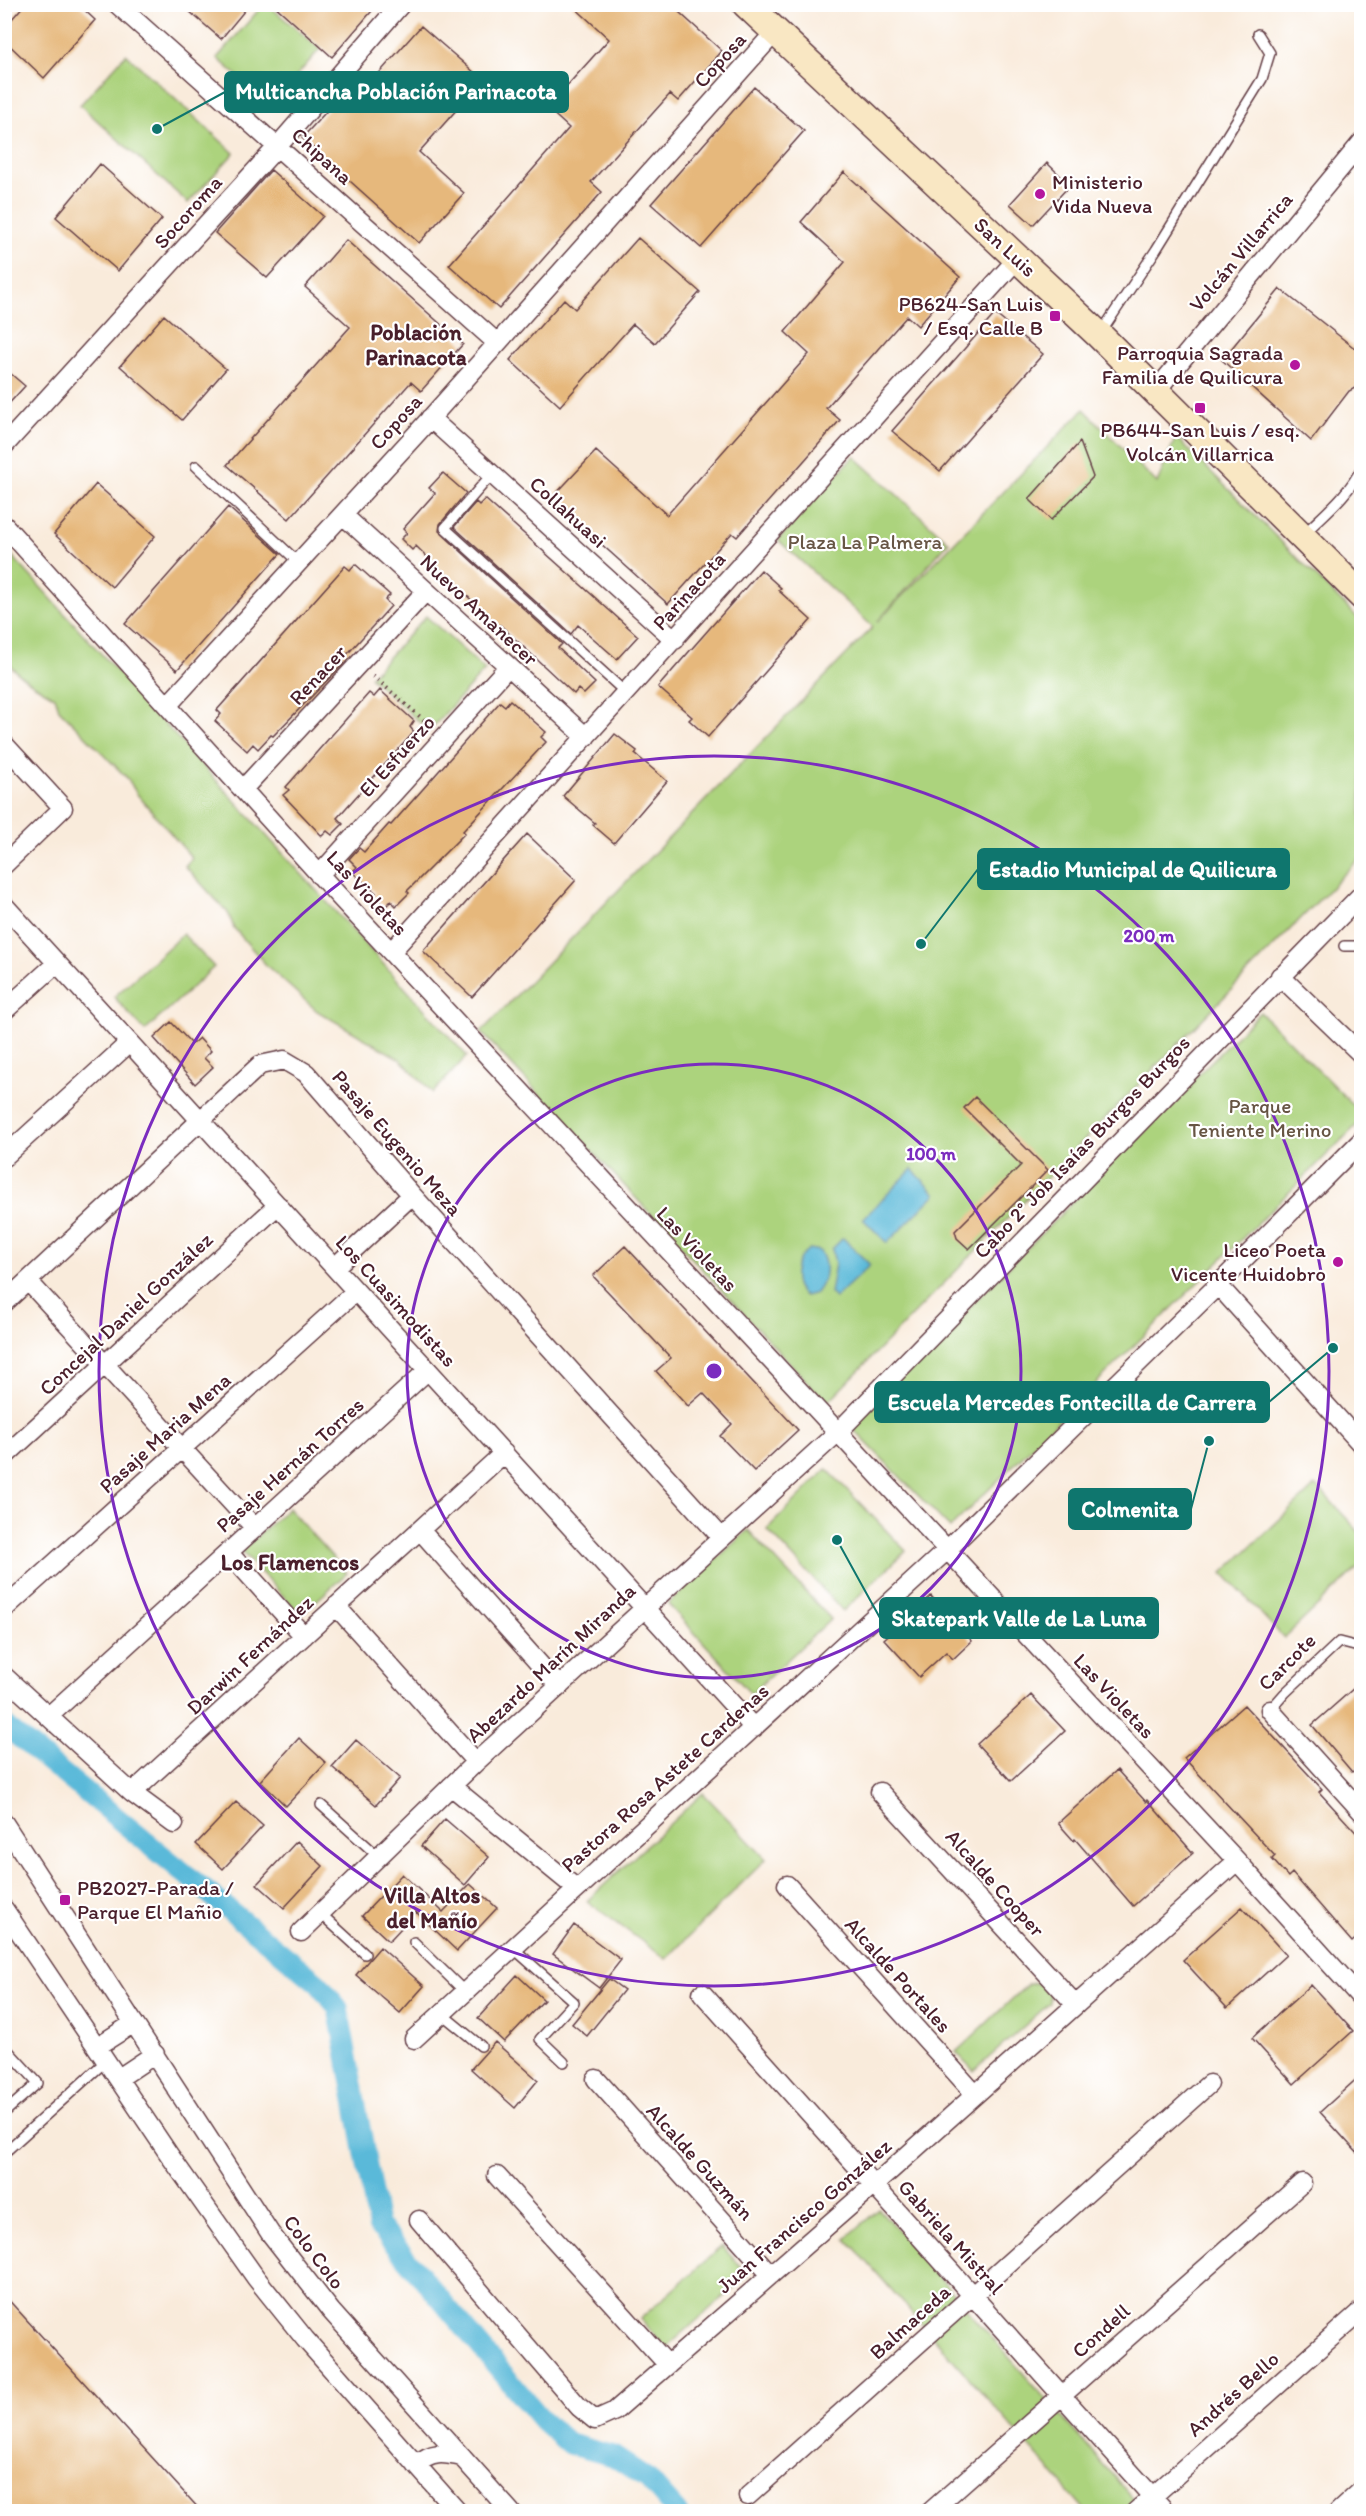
<svg xmlns="http://www.w3.org/2000/svg" width="1366" height="2516" font-family="Itim,sans-serif">
  <style>
    .green { fill: #acd37d; stroke: #7b7954; stroke-width: 1.5 }
    .water { fill: #5ab9d9; stroke: #526c82; stroke-width: 1.5 }
    .lines { fill: none; stroke-linecap: round; stroke-linejoin: round }
    .canal { stroke: #5ab9d9; stroke-width: 21 }
    .building { fill: #e6b87b }
    .lane-casing { stroke: #643e45; stroke-width: 12 }
    .street-casing { stroke: #643e45; stroke-width: 21 }
    .secondary-casing { stroke: #643e45; stroke-width: 30 }
    .path { stroke: #643e45; stroke-width: 4; stroke-dasharray: 1.5 4.5; stroke-linecap: butt }
    .lane { stroke: #fff; stroke-width: 9 }
    .street { stroke: #fff; stroke-width: 18 }
    .secondary { stroke: #f9e7c3; stroke-width: 27 }
    .ring { fill: none; stroke: #7b2cbf; stroke-width: 3 }
    .poi-dot { fill: #b5179e; stroke: #fff; stroke-width: 2 }
    .labels { text-anchor: middle; stroke-width: 4.5; stroke-linejoin: round; paint-order: stroke }
    .street-label { font-size: 21px; fill: #4a1f2b; stroke: #fff }
    .poi-label { font-size: 21px; fill: #4a1f2b; stroke: #fff; text-anchor: end }
    .park-label { font-size: 21px; fill: #675544; stroke: #fff }
    .neighbourhood-label { font-size: 22px; font-weight: bold; fill: #4a1f2b; stroke: #fff }
    .centre { fill: #7b2cbf; stroke: #fff; stroke-width: 3 }
    .ring-label { font-size: 18px; text-anchor: middle; font-weight: bold; fill: #7b2cbf; stroke: #fff; stroke-width: 4.5; stroke-linejoin: round; paint-order: stroke }
    .leader { fill: none; stroke: #0f766e; stroke-width: 2 }
    .callout-dot { fill: #0f766e; stroke: #fff; stroke-width: 2 }
    .callout { fill: #0f766e; stroke: #0f766e; stroke-width: 2 }
    .callout-label { font-size: 22px; text-anchor: middle; font-weight: bold; fill: #fff }
  </style>
  <rect width="100%" height="100%" fill="#fff"/>
  <filter id="ink" filterUnits="userSpaceOnUse"><feTurbulence type="fractalNoise" baseFrequency=".0167" numOctaves="2"/><feDisplacementMap in="SourceGraphic" scale="12" xChannelSelector="R" yChannelSelector="G"/><feConvolveMatrix kernelMatrix="1 2 1 2 8 2 1 2 1" color-interpolation-filters="sRGB"/></filter>
  <filter id="wash" filterUnits="userSpaceOnUse"><feTurbulence type="fractalNoise" baseFrequency=".008" numOctaves="4" result="noise"/><feDisplacementMap in="SourceGraphic" scale="24" xChannelSelector="R" yChannelSelector="G"/><feGaussianBlur stdDeviation="1.35" result="paint"/><feColorMatrix in="noise" values="0 0 0 0 0 0 0 0 0 0 0 0 0 0 0 0 0 1.4 0 .05"/><feComposite in="paint" operator="in"/></filter>
  <g filter="url(#wash)">
    <rect width="100%" height="100%" fill="#f9ebdb"/>
    <path class="green" d="M263,5H268L320,49L271,105L217,58Z
      M126,54L234,153L188,203L80,105Z
      M1084,409L1157,483L1176,437L1361,621V857L827,1403L481,1032L873,627L778,540L854,456L949,542L877,622Z
      M5,548L467,1056L433,1093L400,1059L317,1011L267,966L234,928L228,913L185,866L192,858L137,794L128,779L59,709L55,697C36,686 17,677 5,658Z
      M426,616L485,670L429,731L370,677Z
      M183,934L214,967L145,1031L114,997Z
      M1260,1012L1361,1113V1121L950,1528L851,1427Z
      M827,1469L906,1551L843,1611L767,1529Z
      M1316,1485L1361,1534V1565L1284,1638L1223,1573Z
      M288,1508L347,1573L301,1615L241,1551Z
      M748,1530L831,1619L751,1694L668,1604Z
      M703,1793L766,1859L666,1959L587,1901Z
      M1034,1983L1042,1984L1050,1994V2003L974,2071L956,2052L1027,1985Z
      M879,2209L1144,2511H1086L846,2238Z
      M722,2246L748,2275L666,2348L640,2319Z"/>
    <path class="water" d="M912,1169L936,1194L887,1243L863,1219Z
      M843,1238L870,1265L835,1298L830,1293L835,1264L832,1249Z
      M809,1249L820,1251C829,1266 826,1280 816,1293L805,1296C788,1285 794,1259 809,1249Z"/>
    <g class="lines">
      <path class="canal" d="M4,1725L319,1984L338,2008L378,2225L543,2421L569,2444L613,2456L648,2479L677,2512"/>
    </g>
    <g id="blocks">
      <path class="building" d="M25,4H78L95,20L44,78L4,40V28Z
        M181,4H250L221,39Z
        M273,4H378L332,57Z
        M571,4H670L722,51L678,101L670,94L591,182L602,192L499,309L449,265L569,128L547,108L609,39Z
        M421,26L483,80L419,152L464,193L419,243L302,138L348,88L358,97Z
        M754,87L804,131L701,248L651,204Z
        M1047,163L1070,185L1033,225L1010,204Z
        M100,164L162,219L118,271L56,217Z
        M271,170L323,216L267,278L215,233Z
        M844,172L960,277L918,326L907,316L826,408L840,420L737,537L732,533L668,604L551,499L596,451L667,515L809,354L785,332L845,262L801,222Z
        M638,238L700,292L655,343L633,324L560,406L510,360L564,299L575,309Z
        M346,240L463,344L421,391L411,382L289,519L227,465L350,327L305,287Z
        M1280,289L1362,354V370L1357,387L1349,391L1311,441L1222,360Z
        M995,314L1043,354L940,471L892,431Z
        M164,315L226,369L182,420L120,366Z
        M4,368L25,386L4,409Z
        M1080,442L1093,477L1051,520L1029,499Z
        M443,473L466,493L440,524L439,531L562,644L558,648L595,683L584,694L578,689L574,694L500,625L499,627L416,546L412,550L401,539L407,533L403,529L435,493L429,488Z
        M96,484L155,536L112,587L54,534Z
        M485,499L638,636L617,659L578,625L571,634L454,527L476,502L479,505Z
        M228,507L280,554L177,670L125,624Z
        M355,564L390,595L385,600L391,606L341,661L344,663L273,736L271,735L258,749L253,744L247,751L215,721L221,714L217,710L345,566L350,570Z
        M761,570L781,588L778,590L811,620L708,737L689,720L692,717L658,687Z
        M380,690L414,721L410,727L414,732L337,818L343,824L332,835L327,831L322,836L283,795L289,790L286,787L369,693L374,697Z
        M510,700L546,732L541,737L546,742L463,831L465,833L407,891L409,893L396,906L391,901L385,907L373,895L376,893L352,872L357,867L349,859L359,848L364,852L389,824L391,825L500,702L505,706Z
        M615,734L637,751L635,754L667,781L614,843L593,825L595,823L563,796Z
        M527,834L576,880L472,997L423,951Z
        M171,1022L192,1044L199,1038L211,1051L204,1058L213,1067L195,1084L154,1038Z
        M975,1097L1048,1170L969,1249L957,1238L955,1231L1021,1165L964,1108Z
        M625,1246L798,1430L754,1471L720,1436L732,1424L703,1393L688,1406L656,1371L671,1358L593,1276Z
        M931,1596L972,1641L953,1659L946,1652L919,1677L884,1639Z
        M1362,1681V1764L1352,1772L1312,1725Z
        M1031,1695L1065,1731L1011,1781L977,1744Z
        M1244,1705L1322,1789L1319,1792L1362,1839V1933L1352,1942L1292,1873L1288,1877L1272,1859L1275,1856L1184,1758Z
        M299,1738L326,1763L286,1806L260,1781Z
        M356,1740L400,1778L376,1805L332,1767Z
        M1117,1770L1146,1802L1147,1800L1193,1853L1133,1906L1075,1839L1074,1841L1058,1823Z
        M236,1802L263,1826L223,1869L196,1844Z
        M445,1819L489,1857L465,1885L421,1846Z
        M297,1841L323,1866L284,1908L257,1884Z
        M402,1874L443,1912L470,1884L497,1908L457,1951L416,1912L389,1941L362,1916Z
        M1242,1907L1286,1955L1227,2008L1183,1960Z
        M574,1925L621,1960L599,1988L553,1954Z
        M380,1947L424,1986L400,2013L356,1975Z
        M517,1975L544,2000L504,2042L478,2018Z
        M609,1979L624,1990L587,2036L572,2024Z
        M1311,1985L1353,2031L1294,2084L1252,2038Z
        M495,2042L538,2080L515,2108L471,2069Z
        M1362,2074V2158L1320,2112Z
        M4,2295L201,2511H4Z"/>
    </g>
  </g>
  <g filter="url(#ink)">
    <use href="#blocks" fill-opacity="0" stroke="#643e45" stroke-width="1.5"/>
    <g class="lines">
      <g class="lane-casing">
        <path id="lane" d="M1100,334L1156,250L1262,79L1270,53L1258,34
          M196,466L299,563
          M492,474L445,528L626,693
          M1303,535C1324,514 1349,495 1362,467
          M1344,946H1362
          M1270,1710L1285,1693L1339,1642L1362,1648
          M321,1805L378,1856
          M320,1913L365,1954
          M414,1942L465,1992
          M513,1948L574,2002L540,2039L564,2062
          M442,2014L481,2046
          M4,2046L38,2083L4,2113
          M4,2153L107,2060"/>
      </g>
      <g class="street-casing">
        <path id="street" d="M117,4L496,342
          M1155,392L1362,142
          M430,418L675,640
          M4,446L277,147L401,4
          M343,515L586,737
          M4,525L337,894L1237,1861L1362,1999
          M168,705L419,431L775,32
          M4,744L63,808L4,865
          M243,789L426,591
          M319,875L508,667
          M4,905L754,1728
          M391,952L1018,258
          M1280,976L1362,1055
          M4,1011L57,963
          M4,1157L129,1043
          M335,1267L412,1195
          M28,1281L255,1528
          M1218,1285L1362,1445
          M4,1303L260,1065L284,1060L306,1073L412,1195L721,1537
          M4,1457L278,1205
          M420,1530L559,1686
          M228,1552L304,1636
          M336,1606L476,1762
          M4,1609L356,1291
          M4,1676L132,1793L174,1824
          M1270,1710L1362,1812
          M50,1715L428,1370
          M451,1786L577,1889
          M880,1792L1076,2005
          M132,1793L504,1453
          M4,1823L270,2233L331,2311L511,2512
          M787,1885L975,2094
          M4,1909L170,2156L256,2278L305,2339L458,2512
          M301,1932L476,1762L837,1433L1362,894
          M702,1993L1166,2512
          M414,2039L947,1550L1218,1285L1362,1140
          M98,2046L134,2023
          M119,2078L155,2054
          M596,2079L771,2275
          M497,2176L668,2365
          M419,2220L579,2407L595,2420L615,2411L891,2170L1237,1861
          M416,2465C432,2451 443,2453 462,2457
          M748,2496L1209,2084
          M930,2512L1302,2183
          M1135,2512L1362,2310
          M1338,2512L1362,2490"/>
      </g>
      <g class="secondary-casing">
        <path id="secondary" d="M746,4L1099,335L1362,596"/>
      </g>
      <path class="path" d="M373,676L431,726"/>
      <use href="#lane" class="lane"/>
      <use href="#street" class="street"/>
      <use href="#secondary" class="secondary"/>
    </g>
  </g>
  <g class="ring">
    <circle cx="714" cy="1371" r="307"/>
    <circle cx="714" cy="1371" r="615"/>
  </g>
  <g class="poi-dot">
    <circle cx="1040" cy="194" r="6"/>
    <rect x="1049" y="310" width="12" height="12" rx="3"/>
    <circle cx="1295" cy="365" r="6"/>
    <rect x="1194" y="402" width="12" height="12" rx="3"/>
    <circle cx="1338" cy="1262" r="6"/>
    <rect x="59" y="1894" width="12" height="12" rx="3"/>
  </g>
  <g class="labels">
    <g class="street-label">
      <text transform="translate(720 60) rotate(-48)" y="7">Coposa</text>
      <text transform="translate(322 156) rotate(42)" y="7">Chipana</text>
      <text transform="translate(188 212) rotate(-48)" y="7">Socoroma</text>
      <text transform="translate(1005 247) rotate(43)" y="7">San Luis</text>
      <text transform="translate(1241 252) rotate(-50)" y="7">Volcán Villarrica</text>
      <text transform="translate(396 422) rotate(-48)" y="7">Coposa</text>
      <text transform="translate(568 512) rotate(42)" y="7">Collahuasi</text>
      <text transform="translate(689 591) rotate(-48)" y="7">Parinacota</text>
      <text transform="translate(479 610) rotate(43)" y="7">Nuevo Amanecer</text>
      <text transform="translate(318 675) rotate(-47)" y="7">Renacer</text>
      <text transform="translate(397 756) rotate(-48)" y="7">El Esfuerzo</text>
      <text transform="translate(367 893) rotate(47)" y="7">Las Violetas</text>
      <text transform="translate(397 1143) rotate(49)" y="7">Pasaje Eugenio Meza</text>
      <text transform="translate(1082 1147) rotate(-46)" y="7">Cabo 2° Job Isaías Burgos Burgos</text>
      <text transform="translate(697 1249) rotate(47)" y="7">Las Violetas</text>
      <text transform="translate(396 1301) rotate(48)" y="7">Los Cuasimodistas</text>
      <text transform="translate(126 1314) rotate(-43)" y="7">Concejal Daniel González</text>
      <text transform="translate(165 1433) rotate(-42)" y="7">Pasaje Maria Mena</text>
      <text transform="translate(290 1465) rotate(-42)" y="7">Pasaje Hernán Torres</text>
      <text transform="translate(250 1655) rotate(-43)" y="7">Darwin Fernández</text>
      <text transform="translate(1287 1662) rotate(-45)" y="7">Carcote</text>
      <text transform="translate(551 1663) rotate(-43)" y="7">Abezardo Marín Miranda</text>
      <text transform="translate(1114 1696) rotate(47)" y="7">Las Violetas</text>
      <text transform="translate(665 1778) rotate(-42)" y="7">Pastora Rosa Astete Cardenas</text>
      <text transform="translate(995 1883) rotate(48)" y="7">Alcalde Cooper</text>
      <text transform="translate(898 1975) rotate(48)" y="7">Alcalde Portales</text>
      <text transform="translate(700 2162) rotate(48)" y="7">Alcalde Guzmán</text>
      <text transform="translate(804 2216) rotate(-41)" y="7">Juan Francisco González</text>
      <text transform="translate(951 2237) rotate(48)" y="7">Gabriela Mistral</text>
      <text transform="translate(314 2252) rotate(53)" y="7">Colo Colo</text>
      <text transform="translate(910 2322) rotate(-42)" y="7">Balmaceda</text>
      <text transform="translate(1101 2331) rotate(-42)" y="7">Condell</text>
      <text transform="translate(1233 2394) rotate(-42)" y="7">Andrés Bello</text>
    </g>
    <g class="poi-label">
      <text x="1052" y="189" text-anchor="start">Ministerio<tspan x="1052" dy="24">Vida Nueva</tspan></text>
      <text x="1043" y="311">PB624-San Luis<tspan x="1043" dy="24">/ Esq. Calle B</tspan></text>
      <text x="1283" y="360">Parroquia Sagrada<tspan x="1283" dy="24">Familia de Quilicura</tspan></text>
      <text x="1200" y="437" text-anchor="middle">PB644-San Luis / esq.<tspan x="1200" dy="24">Volcán Villarrica</tspan></text>
      <text x="1326" y="1257">Liceo Poeta<tspan x="1326" dy="24">Vicente Huidobro</tspan></text>
      <text x="77" y="1895" text-anchor="start">PB2027-Parada /<tspan x="77" dy="24">Parque El Mañio</tspan></text>
    </g>
    <g class="park-label">
      <text x="865" y="549">Plaza La Palmera</text>
      <text x="1260" y="1113">Parque<tspan x="1260" dy="24">Teniente Merino</tspan></text>
    </g>
    <g class="neighbourhood-label">
      <text x="416" y="340">Población<tspan x="416" dy="25">Parinacota</tspan></text>
      <text x="290" y="1570">Los Flamencos</text>
      <text x="432" y="1903">Villa Altos<tspan x="432" dy="25">del Mañío</tspan></text>
    </g>
  </g>
  <circle cx="714" cy="1371" r="9" class="centre"/>
  <g class="ring-label">
    <text x="1149" y="942">200 m</text>
    <text x="931" y="1160">100 m</text>
  </g>
  <path class="leader" d="M157 129L225 92M921 944L978 869M1333 1348L1269 1402M1209 1441L1191 1509M837 1540L880 1618"/>
  <g class="callout-dot">
    <circle cx="157" cy="129" r="6"/>
    <circle cx="921" cy="944" r="6"/>
    <circle cx="1333" cy="1348" r="6"/>
    <circle cx="1209" cy="1441" r="6"/>
    <circle cx="837" cy="1540" r="6"/>
  </g>
  <g class="callout">
    <rect x="225" y="72" width="343" height="40" rx="6"/>
    <rect x="978" y="849" width="311" height="40" rx="6"/>
    <rect x="875" y="1382" width="394" height="40" rx="6"/>
    <rect x="1069" y="1489" width="122" height="40" rx="6"/>
    <rect x="880" y="1598" width="278" height="40" rx="6"/>
  </g>
  <g class="callout-label">
    <text x="396" y="99">Multicancha Población Parinacota</text>
    <text x="1133" y="877">Estadio Municipal de Quilicura</text>
    <text x="1072" y="1410">Escuela Mercedes Fontecilla de Carrera</text>
    <text x="1130" y="1517">Colmenita</text>
    <text x="1019" y="1626">Skatepark Valle de La Luna</text>
  </g>
  <rect width="1366" height="2516" fill="none" stroke="#fff" stroke-width="24"/>
</svg>
